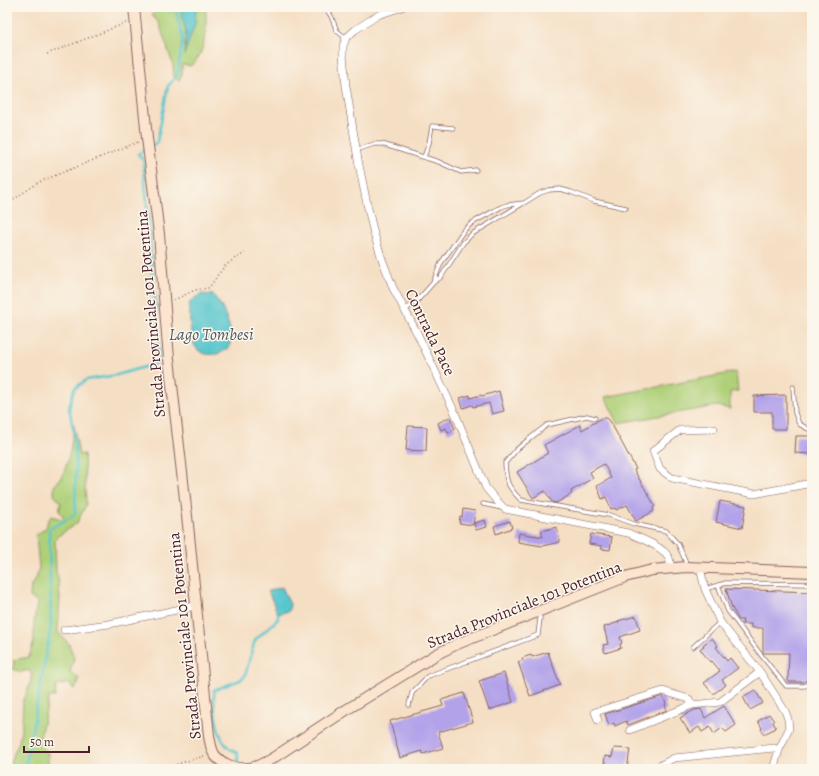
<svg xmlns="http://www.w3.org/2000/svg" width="819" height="776" font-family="Alegreya,serif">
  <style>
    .green { fill: #afd078; stroke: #7c7852 }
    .water { fill: #58c6cd; stroke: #51727c }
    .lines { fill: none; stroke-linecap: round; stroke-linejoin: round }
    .stream { stroke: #58c6cd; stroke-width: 2.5 }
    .building { fill: #b2a2ea }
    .service-casing { stroke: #866261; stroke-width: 5 }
    .minor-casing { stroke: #866261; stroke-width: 8 }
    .secondary-casing { stroke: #866261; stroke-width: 12 }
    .path { stroke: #866261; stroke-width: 1.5; stroke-dasharray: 1 3; stroke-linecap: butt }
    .service { stroke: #fff; stroke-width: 3.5 }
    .minor { stroke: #fff; stroke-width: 7 }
    .secondary { stroke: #fbe5cf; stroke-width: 10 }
    .labels { text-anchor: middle; stroke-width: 3; stroke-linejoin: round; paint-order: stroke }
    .street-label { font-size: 16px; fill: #4a1f2b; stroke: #fbf7ec }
    .water-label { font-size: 17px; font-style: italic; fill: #4f5964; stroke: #fbf7ec }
  </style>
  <rect width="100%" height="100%" fill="#fbf7ec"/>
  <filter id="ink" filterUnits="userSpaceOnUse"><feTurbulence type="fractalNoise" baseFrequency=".025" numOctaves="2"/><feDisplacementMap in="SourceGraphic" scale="8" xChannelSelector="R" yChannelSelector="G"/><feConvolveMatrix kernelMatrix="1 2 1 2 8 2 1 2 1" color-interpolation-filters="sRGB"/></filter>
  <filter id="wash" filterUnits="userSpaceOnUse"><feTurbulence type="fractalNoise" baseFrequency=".012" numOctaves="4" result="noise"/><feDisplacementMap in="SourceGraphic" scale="16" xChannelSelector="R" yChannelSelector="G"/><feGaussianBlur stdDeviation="0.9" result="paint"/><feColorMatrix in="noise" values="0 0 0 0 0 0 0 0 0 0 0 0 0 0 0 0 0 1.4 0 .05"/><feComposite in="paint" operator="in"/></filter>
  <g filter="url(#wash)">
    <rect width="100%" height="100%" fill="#f5dfc4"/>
    <path class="green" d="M160,7H206C206,25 207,55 190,66L182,64V75L179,80L174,77L173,65L159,23L152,15Z
      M736,372L738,391L730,392V409L717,406L618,423L605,397Z
      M74,425L79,455L84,454L86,505L77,523L58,536L55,540L56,572L58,577L60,598L58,632L69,644L74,658L70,672L78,677V685L74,689L68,683L56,686L55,697H49L39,742L48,754V769H10L11,760L19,742L22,724L23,699L27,693L32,676L29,670L21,672L13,669L14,660L29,657L34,641V624L37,602L30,597L31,585L36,579L39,568L36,535L46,528L48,520L52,516L61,519L64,517L59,511L61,503L54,495V486C69,472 71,445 74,425Z"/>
    <path class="water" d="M180,7H196L195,23L184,55L186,32Z
      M202,294L213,295C217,300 221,305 223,310C227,319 232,331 231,340C230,355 206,359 197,349C191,341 191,331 190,322C190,316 187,306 191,301C193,298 199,296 202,294Z
      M282,587L290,604L289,611L278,614L268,591Z"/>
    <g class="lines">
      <path class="stream" d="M150,147L157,142L168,86L177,76L183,38L176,12V7
        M238,761V753C235,752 232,750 229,748C215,736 214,708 214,690L240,680L245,676L255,640L278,619V614
        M25,769L51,626L49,529L75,515L76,469L74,433L69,408L74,389L86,380L117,375L158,363L159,339L152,271L149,227L143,160L138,154L146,149"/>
    </g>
    <g id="blocks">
      <path class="building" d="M499,391L504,411L492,414L489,403L473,407L472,405L463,408L460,398L470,395V398L481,395L482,396Z
        M786,395V429H772V412H754V396Z
        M450,417L455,429L448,433L446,428L441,430L438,423Z
        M602,418H607L610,421L636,469L634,470L655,506L653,508L654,511L636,521L627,505L616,510L615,508L611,509L606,497L602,499L597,486L611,478L604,464L590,472L593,478L571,491L572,494L556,503L552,502L545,491L533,498L517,472L548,453L544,445L580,425L582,430Z
        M408,426L427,427L426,451L406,450Z
        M796,436H812V454L795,453Z
        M720,501L746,506L742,528L716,522Z
        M463,509L475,511L473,525L459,523L460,516L462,517Z
        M485,520L487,527L476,530L474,523Z
        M510,521L512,528L496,534L494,526Z
        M557,527L560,542L542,546L518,542L519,533L543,537L541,531Z
        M591,534L612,537L610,550L601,549L602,546L589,544Z
        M726,589L812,592V668H809L810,678L804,682H788L789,653H763V628H751V624H742L743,620H739L732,608Z
        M636,616L640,630L620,637L622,643L620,644L621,648L605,653L603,645L608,644L604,627L619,622L618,621Z
        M712,638L718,646L716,647L727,661L730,658L738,668L722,680L726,685L713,694L704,683L720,671L712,661L710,662L700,649L704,646L703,645Z
        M548,652L560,685L530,696L518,662L523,660L522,658L531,655L532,657Z
        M504,673L513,702L489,710L479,681Z
        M755,690L763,703L750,710L743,697Z
        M464,693L473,722L438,732L443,748L423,754L422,751L400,758L390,721L443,706L441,700Z
        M663,696L666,704L665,705L667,710L628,725L626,721L615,726L614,723L609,725L605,714Z
        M724,706L736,725L726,732L722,728L714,734L710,727L702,732L699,727L690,733L680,718L694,710L701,709L705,718Z
        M769,714L774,721L773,722L776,728L764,734L761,729L762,728L758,721Z
        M614,748L630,749L627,769H605L606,763H604L605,756L612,757Z"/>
    </g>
  </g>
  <g filter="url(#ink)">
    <use href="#blocks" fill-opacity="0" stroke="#866261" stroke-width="1"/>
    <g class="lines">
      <g class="service-casing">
        <path id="service" d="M325,7L331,16L337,31L346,38
          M356,150L374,144H382L439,162L461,172L476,170
          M424,157L429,143L432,126L453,128
          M434,282L441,277L463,243L472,234L522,204
          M405,310L417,301L433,283L441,263L464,230L472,223L501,207L507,205L524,203L540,193L549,190L560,189L571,192L594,201L626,208
          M793,387L795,413L799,424L812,431
          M595,418L587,416L547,425L533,436L517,449L505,463C506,482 507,486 521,500L609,515L634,524L666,531L678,544L685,560L686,566
          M483,504L502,508
          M718,585L728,611L761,655L786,686H805L812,681
          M705,589L726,583L812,584
          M693,647L720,622
          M409,705L412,693L428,676L538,635L540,618L538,613"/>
      </g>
      <g class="minor-casing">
        <path id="minor" d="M402,7L378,15L355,30L346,38L343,46V55L346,86L358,160L367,204L374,234L382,259L393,288L418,335L455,413L486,488L496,500L505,509L628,533C640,538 664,547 669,558C670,561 670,565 671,568
          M714,429L680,430L653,451L660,469L672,478L754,494L812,483
          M701,567V572L705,589L720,622L760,672L785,711L788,719L789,729L779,750L773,769
          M64,630L109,624L195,606
          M598,720L595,712L663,691L689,699L692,705
          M630,730L692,705L720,702L760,672
          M656,769L657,767L674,758L774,748L779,750"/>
      </g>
      <g class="secondary-casing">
        <path id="secondary" d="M134,7L147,138L159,234L169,359L188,525L209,736C210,741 211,749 214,754C221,764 237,770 250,768C258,767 266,762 273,758L346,710L437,654L457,644L625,577L652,570L686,567L812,572"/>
      </g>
      <path class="path" d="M47,54L126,23
        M7,204L39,182L138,142
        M174,300L195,290L208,288L212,284L217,276L225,266L234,259L245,253
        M161,769L204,756"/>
      <use href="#service" class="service"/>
      <use href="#minor" class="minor"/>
      <use href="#secondary" class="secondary"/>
    </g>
  </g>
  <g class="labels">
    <g class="street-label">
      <text transform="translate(150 314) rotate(-95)" y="6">Strada Provinciale 101 Potentina</text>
      <text transform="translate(431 332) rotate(64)" y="6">Contrada Pace</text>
      <text transform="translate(524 604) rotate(-22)" y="6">Strada Provinciale 101 Potentina</text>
      <text transform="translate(184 636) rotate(-96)" y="6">Strada Provinciale 101 Potentina</text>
    </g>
    <g class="water-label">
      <text x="211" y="340">Lago Tombesi</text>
    </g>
  </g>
  <rect width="819" height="776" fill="none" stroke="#fbf7ec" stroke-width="24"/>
  <path d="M24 746v6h65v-6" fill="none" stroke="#4a1f2b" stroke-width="2"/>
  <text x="30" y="746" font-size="12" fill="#4a1f2b" stroke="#fbf7ec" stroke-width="3" paint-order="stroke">50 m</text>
</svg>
